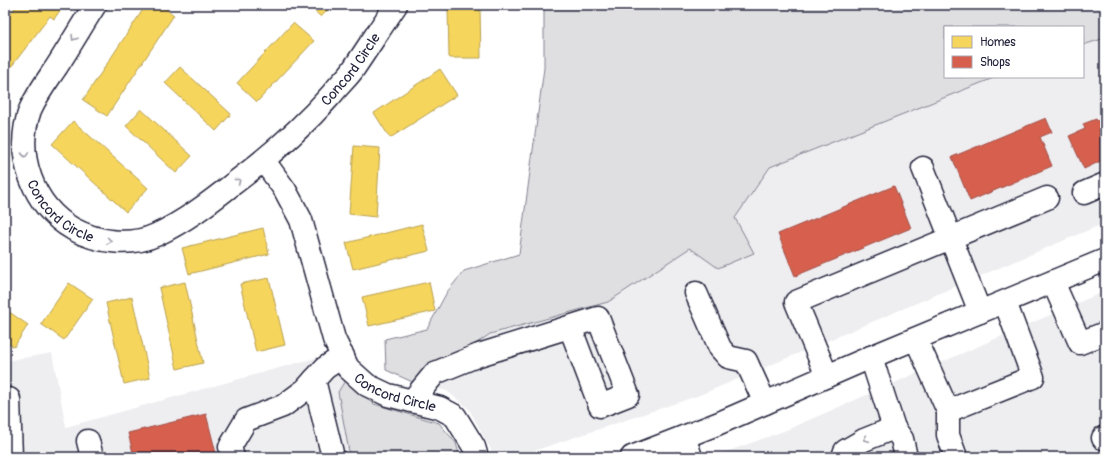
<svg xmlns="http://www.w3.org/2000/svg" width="1110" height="462" font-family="Pangolin,sans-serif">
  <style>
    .built { fill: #eeeef1 }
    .green { fill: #dfdfe2; stroke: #80808e }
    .homes { fill: #f6d55c; stroke: #b69f52 }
    .shops { fill: #d6604d; stroke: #a04d48 }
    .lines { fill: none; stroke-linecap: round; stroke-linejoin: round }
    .minor-casing { stroke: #22223b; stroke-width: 25 }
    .highway-casing { stroke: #22223b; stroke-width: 25 }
    .minor { stroke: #fff; stroke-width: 22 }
    .highway { stroke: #fff; stroke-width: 22 }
    .oneway { stroke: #9c9ca7 }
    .labels { text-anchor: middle; stroke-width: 4; stroke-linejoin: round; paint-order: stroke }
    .street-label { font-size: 14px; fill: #22223b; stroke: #fff }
  </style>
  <rect width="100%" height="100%" fill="#fff"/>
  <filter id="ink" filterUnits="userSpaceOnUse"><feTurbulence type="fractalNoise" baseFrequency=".025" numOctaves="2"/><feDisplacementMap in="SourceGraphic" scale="8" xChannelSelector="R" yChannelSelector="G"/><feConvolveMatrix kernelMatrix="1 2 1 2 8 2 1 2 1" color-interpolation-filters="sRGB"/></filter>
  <g filter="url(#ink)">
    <path class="built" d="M1105,38V223L700,395L516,457L494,456L469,409L447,391L417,384L490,334L608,302L690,248L718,268L754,253L735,218L770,167L996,77H1083V45Z
      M1105,291V447L1080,457H712L784,431Z
      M52,353L66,427L333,353L346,379L338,392L350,457H5V361Z"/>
    <path class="green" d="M544,5H1105V38L1083,45V27H945V77H996L770,167L735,218L754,253L718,268L690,248L608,302L490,334L417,384L386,370L385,339L427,329L447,292L464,271L519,254L544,68Z
      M346,379L374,404L439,423L456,443L460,457H350L338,392Z"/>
    <path class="homes" d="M17,5H64L54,19L50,16L5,75V21Z
      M146,5H160L174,15L107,116L83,100Z
      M308,5H332L321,17Z
      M456,5H488V8H480L481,58H449L448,9H457Z
      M293,23L314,41L257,102L237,83Z
      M180,67L231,114L216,131L165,83Z
      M440,69L457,95L390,138L374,113Z
      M141,109L192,156L176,173L126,126Z
      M73,121L148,188L126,212L52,144Z
      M354,146L380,148L376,217L349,214Z
      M422,224L429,251L353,269L346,243Z
      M263,228L269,254L189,274L182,248Z
      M269,278L285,345L256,352L240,284Z
      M185,282L203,363L177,369L159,288Z
      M429,282L435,311L369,326L362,297Z
      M69,283L93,299L64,340L41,324Z
      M132,297L150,378L124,384L106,303Z
      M5,309L28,325L14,347L5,341Z"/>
    <path class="shops" d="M1046,118L1052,132L1040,137L1052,166L970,201L952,157Z
      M1105,118V159L1084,169L1069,136L1085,129L1083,124L1096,119L1097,121Z
      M894,186L911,228L795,276L778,234Z
      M206,414L217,457H134L128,433Z"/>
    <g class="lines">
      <g class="minor-casing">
        <g id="minor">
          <path id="s1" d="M95,5C82,25 70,46 57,66C47,81 37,94 30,110C14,155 33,206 73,229C97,242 130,247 156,235C184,222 209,203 233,184C269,157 302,128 332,94C338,86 346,79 352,71C367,49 381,27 396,5"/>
          <path id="s2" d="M264,161L285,190L301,220L334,339L348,368L367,385L388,395L440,408L455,416L474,447L477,457"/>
          <path d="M923,168L980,312"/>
          <path d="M1084,193L1105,184"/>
          <path d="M1053,282L1080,343L1105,333"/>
          <path d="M696,293L720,348L728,357L746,361L765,403"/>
          <path d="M916,339L948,411L1033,377L1005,302"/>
          <path d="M871,357L894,428L902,439L906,457"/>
          <path d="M827,376L796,302L1047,198"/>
          <path d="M314,380L333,457"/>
          <path d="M5,399H9L11,457"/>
          <path d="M412,401L435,373L479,355L598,318L628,395L600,406L570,327"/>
          <path d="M948,411V435L956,457"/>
          <path d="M684,437L691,457"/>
          <path d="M1103,438L1105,437"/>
          <path d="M88,441L92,457"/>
          <path d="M233,457L230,447L246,420L283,406L306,389L325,368L343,356"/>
          <path d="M843,457L845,451L864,440L894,428"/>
        </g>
      </g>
      <g class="highway-casing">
        <path id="highway" d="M632,457L717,424L871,357L1105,260"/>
      </g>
      <use href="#minor" class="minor"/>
      <use href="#highway" class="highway"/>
    </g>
    <defs><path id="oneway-chevron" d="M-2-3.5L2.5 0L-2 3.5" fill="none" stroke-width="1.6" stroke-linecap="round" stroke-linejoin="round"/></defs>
    <g class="oneway">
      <use href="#oneway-chevron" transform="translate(74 38) rotate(122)"/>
      <use href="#oneway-chevron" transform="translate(25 155) rotate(88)"/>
      <use href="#oneway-chevron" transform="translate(238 181) rotate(-38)"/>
      <use href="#oneway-chevron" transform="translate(109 241) rotate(8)"/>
      <use href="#oneway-chevron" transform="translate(866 439) rotate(155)"/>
    </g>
  </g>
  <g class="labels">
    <g class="street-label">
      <text dy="5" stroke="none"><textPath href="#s1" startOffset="604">Concord Circle</textPath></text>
      <text dy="5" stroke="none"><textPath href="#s1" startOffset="239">Concord Circle</textPath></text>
      <text dy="5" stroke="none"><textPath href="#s2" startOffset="280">Concord Circle</textPath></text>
    </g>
  </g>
  <rect width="1110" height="462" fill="none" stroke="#fff" stroke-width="20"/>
  <rect x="10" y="10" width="1090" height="442" fill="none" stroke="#22223b" stroke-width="1.5" filter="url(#ink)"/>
  <rect x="944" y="26" width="140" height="52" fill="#ffffff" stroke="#a7a7b1"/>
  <rect x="952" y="36" width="20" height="12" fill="#f6d55c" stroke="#a7a7b1"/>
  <text x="980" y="46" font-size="12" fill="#22223b">Homes</text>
  <rect x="952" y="56" width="20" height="12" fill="#d6604d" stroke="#a7a7b1"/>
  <text x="980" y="66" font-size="12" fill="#22223b">Shops</text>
</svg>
